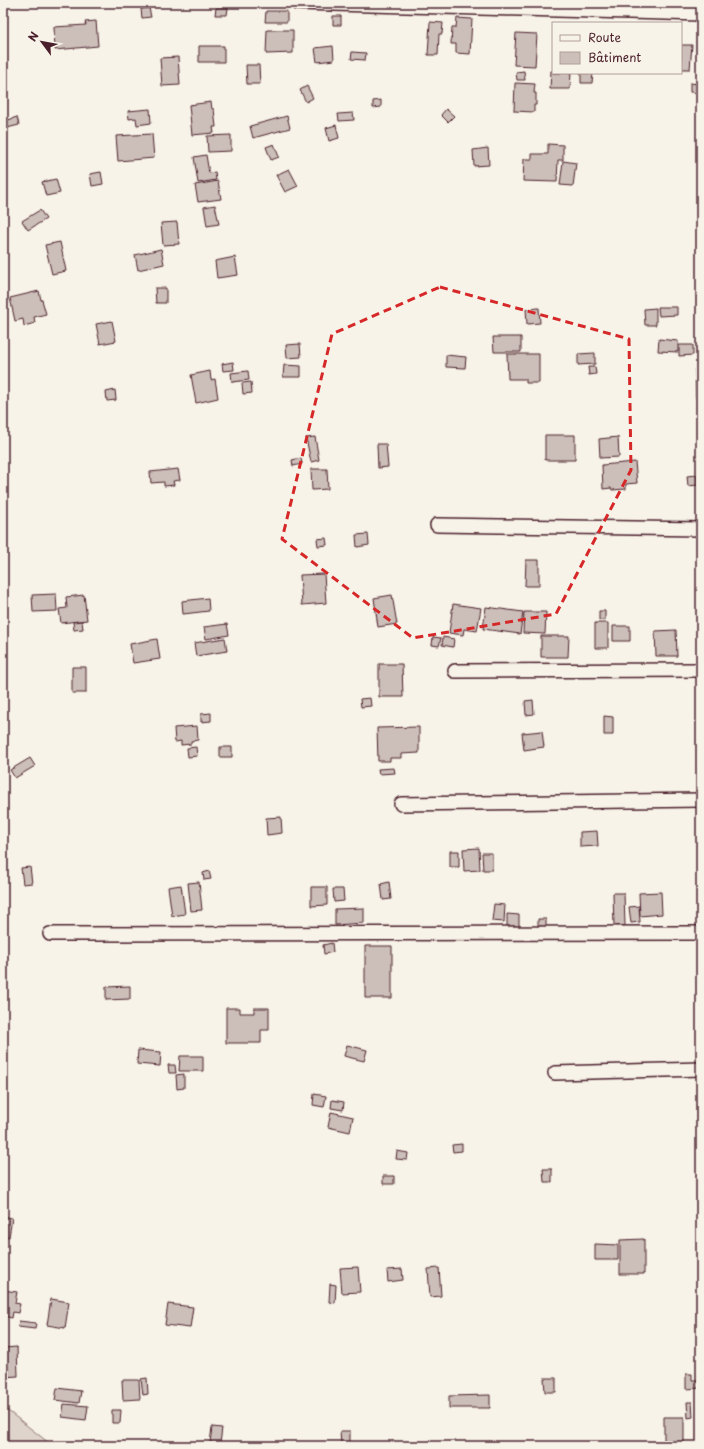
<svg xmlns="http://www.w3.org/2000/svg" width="704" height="1449" font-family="'Playpen Sans',sans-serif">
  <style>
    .green { fill: #ded4cc; stroke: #947a7c }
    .building { fill: #ccbfb9; stroke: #4a1f2b }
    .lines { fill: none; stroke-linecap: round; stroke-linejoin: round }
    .minor-casing { stroke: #4a1f2b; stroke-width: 16 }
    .minor { stroke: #f7f3e8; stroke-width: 13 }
    .marked { fill: none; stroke: #d62828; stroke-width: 3; stroke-dasharray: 8 5; stroke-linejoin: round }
  </style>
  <rect width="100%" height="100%" fill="#f7f3e8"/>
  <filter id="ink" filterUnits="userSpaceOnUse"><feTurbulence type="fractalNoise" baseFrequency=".025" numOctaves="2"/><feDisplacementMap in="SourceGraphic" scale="8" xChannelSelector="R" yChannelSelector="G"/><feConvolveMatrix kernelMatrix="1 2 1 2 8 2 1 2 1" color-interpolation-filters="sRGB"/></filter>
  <g filter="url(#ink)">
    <path class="green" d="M3,1407L53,1446H3Z"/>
    <path class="building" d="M149,8L151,17L142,18L141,9Z
      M216,8H228L227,15H215Z
      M266,11H287V22H265Z
      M333,16H341V25H333Z
      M457,18L472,19L470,54L456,53V44H451L452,27H456Z
      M96,21L98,46L55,50L54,27L86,25L85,22Z
      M430,22L443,23L442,34H439L438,55H428Z
      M267,30H293V53L266,54Z
      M516,33L537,34L535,66L514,65Z
      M681,45H692L690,69H681Z
      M199,46H224V62H199Z
      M333,46L334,60L317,62L315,48Z
      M352,52L366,53L365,60L351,59Z
      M178,57L180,85L162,86L160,58Z
      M246,65H259L260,84H247Z
      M524,71L525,80H517L516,72Z
      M551,71H553V73H571L570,89H550Z
      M581,73H593L592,83H581Z
      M515,83L535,84L534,93H536V105H534V112L514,111Z
      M690,83L699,84L698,93L690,92Z
      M307,86L313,98L306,102L300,90Z
      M381,100V107L373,108V101Z
      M211,102L212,109H214L216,127H213L214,133L192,135L189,105Z
      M150,109L151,123L137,125L136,118L129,119L128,111Z
      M446,109L454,116L448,122L441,115Z
      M353,113L354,120L339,121L338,114Z
      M287,116L290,128L253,138L250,126Z
      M17,117L19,125L7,128L5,121Z
      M336,125L339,138L329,141L326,128Z
      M152,134L154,158L118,161L116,136Z
      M231,135V151L208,152L207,136Z
      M274,144L279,157L271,160L266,147Z
      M548,144L563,145V160H558L557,182L523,181L524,159H532V154H548Z
      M488,148L489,165L474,166L473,150Z
      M206,155L209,173L215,172L216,180L198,183L194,157Z
      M563,161L576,163L573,186L560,185Z
      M289,169L298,186L285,192L276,175Z
      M101,172L103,184L92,186L90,174Z
      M56,179L60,193L46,196L42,182Z
      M218,181L221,199L198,202L195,185Z
      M215,205L219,224L207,226L204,207Z
      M40,210L46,219L28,230L22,221Z
      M177,222L179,244L163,245L161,223Z
      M60,242L66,271L52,274L45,245Z
      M161,249L164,264L138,270L135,255Z
      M235,257L238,275L217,278L215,261Z
      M155,288H166V303H156Z
      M39,291L41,300H42L46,314L34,317L35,323L24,326L23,319L15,321L10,298Z
      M658,307H677V315L659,316Z
      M539,308L540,323L527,324L526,309Z
      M656,308V325H645L644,309Z
      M112,321L116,341L100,344L96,324Z
      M493,337H521V352H494Z
      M659,339L678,341V352L658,351Z
      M300,344L301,357L287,358L286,345Z
      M679,345H693V355L679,356Z
      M595,353V364L578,365V354Z
      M507,354H539V383H526V379H508Z
      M446,355L466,357L465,368L446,367Z
      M233,362L234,370L223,371L222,364Z
      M284,365L301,366V377H283Z
      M588,367H595L596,374L589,375Z
      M695,369H701V398H696Z
      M210,371L211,380L215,379L218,398L196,403L191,375Z
      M248,371L249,380L232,382L231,373Z
      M251,382L252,393L243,394L242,383Z
      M115,390L116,400L107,401L106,392Z
      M545,435H575V460H545Z
      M315,437L319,460L311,462L306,438Z
      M618,437L619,457L600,458L599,439Z
      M377,444H386L388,467L378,468Z
      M301,458L302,464L293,466L292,460Z
      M635,462L637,483L626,484V489L612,490L611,488L603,489L602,465Z
      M178,469L180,480L173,481L174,485L164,486V482L151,483L150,472Z
      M311,469H327L328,489L312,490Z
      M697,475L698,485L688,486L687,476Z
      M368,534L369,545L357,547L356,535Z
      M326,538L327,545L318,546L317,539Z
      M526,560H539V586H525Z
      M324,574L326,603L302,605L300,575Z
      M56,594L57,611L33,612L32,595Z
      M84,595L87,620L61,623L59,609L67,608L66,597Z
      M392,595L397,624L378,627L374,598Z
      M208,598L209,611L183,614L182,601Z
      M453,604L481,608L477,631L464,629L463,635L449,633Z
      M486,607L523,612L520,634L483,629Z
      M599,611H605V620H599Z
      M524,612H546L545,634L523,633Z
      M82,621L83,629L74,630L73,622Z
      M595,623H608V648H595Z
      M227,624L229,635L206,639L204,627Z
      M613,626H630V641H613Z
      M676,630L677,656H656L655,631Z
      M541,636H569L568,657H541Z
      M433,637L441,638L439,646L432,645Z
      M443,637L454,639L453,647L442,645Z
      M225,638L227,651L196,656L194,643Z
      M157,639L160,659L133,663L130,644Z
      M379,664H402L403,697H379Z
      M72,667H86V693H72Z
      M370,698L371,706L361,707L360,699Z
      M533,700L534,714L526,715L525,701Z
      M211,713V721L201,722V714Z
      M604,716L613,717V735H604Z
      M197,726L198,740L191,741V744L181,745V741L175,742L174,728Z
      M419,727V753L401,754V758H390V761H378L377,728Z
      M542,731L544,747L524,750L522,733Z
      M196,747L197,756L188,757L187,748Z
      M220,747H232V757H220Z
      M30,758L35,766L15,778L10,770Z
      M394,768L395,773L379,774L378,769Z
      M281,817L282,833L267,835L266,818Z
      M597,831L598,846L580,847V832Z
      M479,848L480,870L464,871L463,849Z
      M450,851H459V867H450Z
      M482,853H492V870H483Z
      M30,867L32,883L23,884L21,868Z
      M209,871L211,879L204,880L203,873Z
      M199,882L202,910L191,911L188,883Z
      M389,882L391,899L383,900L381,884Z
      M181,885L185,914L172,916L168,887Z
      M311,887H327V905L311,906Z
      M333,889H343L344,901L334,902Z
      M661,892L662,914L640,916L639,893Z
      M613,893H624L625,926H614Z
      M494,904L505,905L504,922L492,921Z
      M639,906L640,922L631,923L629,907Z
      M364,908V923L335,925V909Z
      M507,914L519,915V929H507Z
      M538,919H546V927H538Z
      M332,943L333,952L324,954L323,945Z
      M365,946H392V998H365Z
      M130,986V999L106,1000V987Z
      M226,1008H240V1013H254V1008H269V1030H261V1043H226Z
      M347,1045L367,1050L364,1061L344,1056Z
      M138,1050L161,1052L160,1066L137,1064Z
      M180,1056H203V1071H179Z
      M168,1065H175L176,1073H169Z
      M184,1074V1088L177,1089L176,1075Z
      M314,1094L326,1096L324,1107L313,1105Z
      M332,1100L344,1102L343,1110L331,1108Z
      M331,1112L353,1117L350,1132L328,1127Z
      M462,1144V1151L453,1152L452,1145Z
      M397,1151L408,1153L407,1160L396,1159Z
      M543,1169H552V1182H544Z
      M383,1176H394V1184H383Z
      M3,1216L12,1218L9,1237L3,1236Z
      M644,1239V1274H620V1240Z
      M595,1244L618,1245V1260H595Z
      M358,1267L360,1292L342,1293L340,1268Z
      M439,1268L441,1296L430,1297L428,1269Z
      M402,1269L403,1280L388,1282L387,1270Z
      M330,1284L336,1285L335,1303L329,1302Z
      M3,1290L17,1292L15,1303L20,1304L18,1313L13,1312L12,1318L3,1316Z
      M51,1299L69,1302L65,1328L47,1325Z
      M168,1304L193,1307L190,1328L165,1325Z
      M19,1321L36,1323L35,1329L18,1327Z
      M17,1347L18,1376L3,1377V1348Z
      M686,1374H692V1380H701V1388L686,1389Z
      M147,1378L148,1394L143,1395L141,1379Z
      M544,1378H556V1392H545Z
      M122,1380H139L140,1399L123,1400Z
      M57,1388L81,1391L79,1403L55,1400Z
      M490,1395V1408H449V1396Z
      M687,1402H692L693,1417L688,1418Z
      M64,1404L88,1406L86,1420L62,1417Z
      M112,1410H121L120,1423H112Z
      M664,1417H684V1443H664Z
      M212,1427L222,1428L220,1444L210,1443Z
      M340,1431H350V1446H341Z"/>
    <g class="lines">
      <g class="minor-casing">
        <path id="minor" d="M297,3L701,14
          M437,525L701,529
          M455,671L701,670
          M401,804L701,800
          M50,934L701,933
          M555,1073L701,1069"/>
      </g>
      <use href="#minor" class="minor"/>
    </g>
  </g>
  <path class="marked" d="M440,287L629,339L631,470L556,614L413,638L282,539L332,334Z"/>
  <rect width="704" height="1449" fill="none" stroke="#f7f3e8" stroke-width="16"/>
  <rect x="8" y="8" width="688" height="1433" fill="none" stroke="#4a1f2b" stroke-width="1.5" filter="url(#ink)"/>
  <rect x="552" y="22" width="130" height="52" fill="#f7f3e8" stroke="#b29e9c"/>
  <rect x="560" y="35" width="20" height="6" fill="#f7f3e8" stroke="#b29e9c"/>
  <text x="588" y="42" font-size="12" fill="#4a1f2b">Route</text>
  <rect x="560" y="52" width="20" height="12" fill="#ccbfb9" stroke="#b29e9c"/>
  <text x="588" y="62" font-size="12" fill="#4a1f2b">Bâtiment</text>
  <g transform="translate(42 42) rotate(302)" stroke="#f7f3e8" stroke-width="3" paint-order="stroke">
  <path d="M0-3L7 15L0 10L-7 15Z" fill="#4a1f2b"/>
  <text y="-6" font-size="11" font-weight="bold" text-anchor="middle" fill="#4a1f2b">N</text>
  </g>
</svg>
